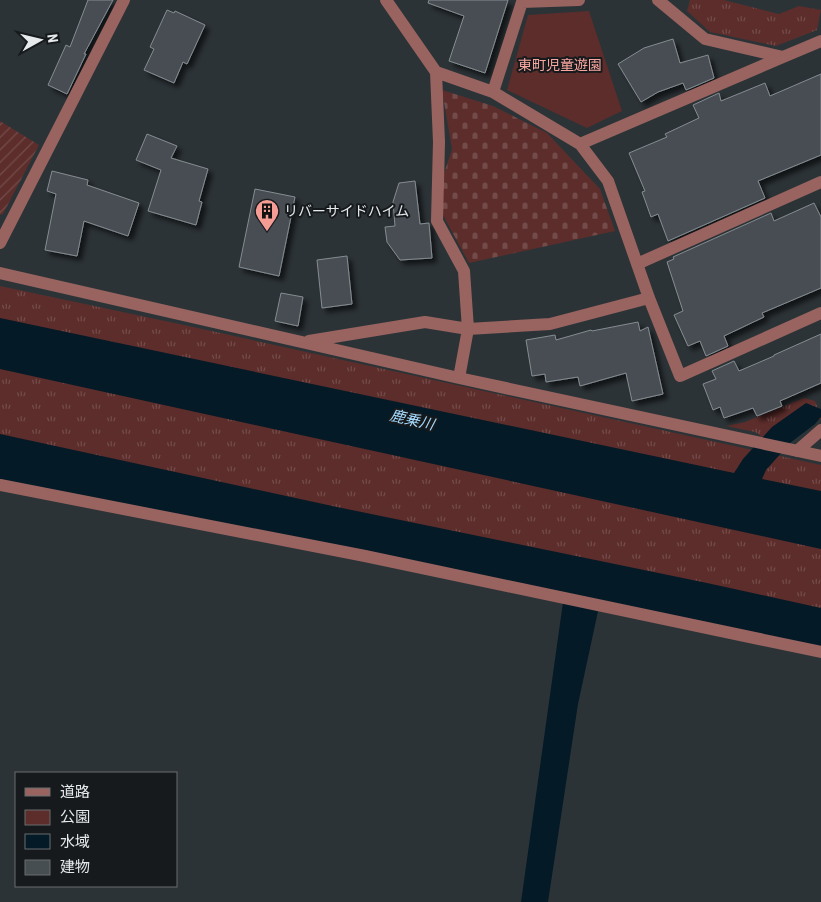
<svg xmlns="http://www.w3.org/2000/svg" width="821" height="902" font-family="'Roboto Condensed','Noto Sans JP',sans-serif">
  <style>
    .grass { fill: url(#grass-tufts) }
    .cemetery { fill: url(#cemetery-stones) }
    .park { fill: #5c2d2b }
    .garden { fill: url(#garden-furrows) }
    .water { fill: #051a27 }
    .building { fill: #474e52; stroke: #858c92; filter: url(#shadow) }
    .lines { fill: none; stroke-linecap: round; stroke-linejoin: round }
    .minor { stroke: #996460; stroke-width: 12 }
    .labels { text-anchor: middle; stroke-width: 4; stroke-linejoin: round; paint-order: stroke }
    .park-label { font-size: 14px; fill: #fba7a1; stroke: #171a1c }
    .poi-label { font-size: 14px; fill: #e6eaec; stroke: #171a1c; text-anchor: start }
    .water-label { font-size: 15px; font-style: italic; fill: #a2d8fc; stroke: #171a1c }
  </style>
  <defs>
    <pattern id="grass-tufts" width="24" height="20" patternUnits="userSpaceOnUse" patternTransform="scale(1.25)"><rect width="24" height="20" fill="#5c2d2b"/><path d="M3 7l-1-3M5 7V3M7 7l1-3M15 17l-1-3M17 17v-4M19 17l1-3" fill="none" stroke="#734c4a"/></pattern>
    <pattern id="cemetery-stones" width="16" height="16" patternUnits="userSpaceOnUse" patternTransform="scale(1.25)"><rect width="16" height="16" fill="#5c2d2b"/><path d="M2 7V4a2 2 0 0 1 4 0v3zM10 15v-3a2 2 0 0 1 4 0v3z" fill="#734c4a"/></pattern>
    <pattern id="garden-furrows" width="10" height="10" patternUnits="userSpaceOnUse" patternTransform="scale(1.25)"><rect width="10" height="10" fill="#5c2d2b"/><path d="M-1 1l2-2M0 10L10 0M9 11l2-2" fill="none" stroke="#734c4a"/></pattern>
    <filter id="shadow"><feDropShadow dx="4.5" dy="4.5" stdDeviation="2.5" flood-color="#0009"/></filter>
  </defs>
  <rect width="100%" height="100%" fill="#2c3337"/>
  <path class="grass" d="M690,0H724L779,14L799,6L821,10L817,30L776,46L710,32L687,11Z
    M0,286L184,325L821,465V612L0,442Z
    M804,398L815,401L821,416V419L767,440L755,432L726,426L745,422Z"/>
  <path class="cemetery" d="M442,90L493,106L547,133L600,189L615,231L469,263L443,215V177L452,149Z"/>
  <path class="park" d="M589,11L622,111L587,128L507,90L528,15Z"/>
  <path class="garden" d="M0,121L39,145L3,214L0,215Z"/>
  <path class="water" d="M0,318L734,473L743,459L772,427L806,403L821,409V417L815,424L790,443L766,470L762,479L821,491V549L0,369Z
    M0,434L337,507L707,583L821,608V649L600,602L578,704L548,902H521L564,595L0,479Z"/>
  <path class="building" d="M88,0H113L84,54H86L67,94L48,85L66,45L70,47Z
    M429,0H508L485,73L449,61L464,16L428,3Z
    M167,10L174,13L175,11L205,25L187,64L183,62L174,83L144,70L154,49L150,47Z
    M673,39L680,63L708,55L714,78L686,90L683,83L658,92L641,102L618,64L644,48Z
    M821,74V155L758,181L765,198L668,241L658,214L651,217L642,192L645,191L629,153L667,137L665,134L699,118L693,105L719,93L721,101L765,83L770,96Z
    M147,134L177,146L171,158L208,169L199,201L202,202L196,225L148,211L161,170L136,160Z
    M52,171L88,180L87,185L139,203L128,236L84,221L77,256L45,250L56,194L47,191Z
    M415,181L420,224L429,223L432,258L400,260L387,242L385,227L395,226L393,202L399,183Z
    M255,189L295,197L279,276L239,267Z
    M814,203L821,217V288L762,313L764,317L724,336L728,346L706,356L700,341L688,346L674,315L683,311L667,262L674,259L673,257L771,213L774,221Z
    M347,256L352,304L322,308L317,260Z
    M281,293L303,297L298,326L275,321Z
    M638,322L640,331L648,327L663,394L632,401L626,373L580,386L578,377L546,382L545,374L532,376L526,340L555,335L556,340L591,330L592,331Z
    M821,334V383L780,401L782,406L757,416L753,408L724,418L720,407L713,410L703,384L716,379L712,371L734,361L739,371L774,356V355Z"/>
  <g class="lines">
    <path class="minor" d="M386,0L436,72L493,92
      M579,0L522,2L493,92L580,144L608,181L649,298L680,376L821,313
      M658,0L705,39L783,57
      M580,144L783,57L821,41
      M0,243L124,0
      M637,264L821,182
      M0,273L459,378
      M649,298L550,324L468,329L459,378L821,456
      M309,341L425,322L468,329L464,271L437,221L439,142L436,72
      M797,451L821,430
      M0,485L365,556L821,652"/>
  </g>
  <defs>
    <g id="building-pin" transform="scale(1.25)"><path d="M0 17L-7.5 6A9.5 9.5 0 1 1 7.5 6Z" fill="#f59c95" stroke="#171a1c"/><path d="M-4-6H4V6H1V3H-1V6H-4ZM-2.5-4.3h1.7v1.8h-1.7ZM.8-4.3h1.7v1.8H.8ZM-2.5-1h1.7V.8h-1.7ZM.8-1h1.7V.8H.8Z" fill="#111"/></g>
  </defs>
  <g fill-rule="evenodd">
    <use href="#building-pin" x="267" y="211"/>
  </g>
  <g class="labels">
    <g class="park-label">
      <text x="560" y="70">東町児童遊園</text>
    </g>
    <g class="poi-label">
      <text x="284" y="216">リバーサイドハイム</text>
    </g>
    <g class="water-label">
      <text transform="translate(412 420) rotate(13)" y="5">鹿乗川</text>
    </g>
  </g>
  <rect x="15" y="772" width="162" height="115" fill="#171a1c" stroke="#6a6d6f"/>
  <rect x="25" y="788" width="25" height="8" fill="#996460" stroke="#6a6d6f"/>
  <text x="60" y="797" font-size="15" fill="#e6eaec">道路</text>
  <rect x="25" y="810" width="25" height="15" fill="#5c2d2b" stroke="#6a6d6f"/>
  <text x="60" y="822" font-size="15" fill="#e6eaec">公園</text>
  <rect x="25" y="834" width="25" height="15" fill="#051a27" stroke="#6a6d6f"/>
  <text x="60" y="847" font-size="15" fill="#e6eaec">水域</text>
  <rect x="25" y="860" width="25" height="15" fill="#474e52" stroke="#6a6d6f"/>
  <text x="60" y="872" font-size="15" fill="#e6eaec">建物</text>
  <g transform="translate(40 40) rotate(82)" stroke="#171a1c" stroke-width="4" paint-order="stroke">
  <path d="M0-4L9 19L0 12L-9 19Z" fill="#e6eaec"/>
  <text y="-8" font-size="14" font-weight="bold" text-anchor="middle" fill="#e6eaec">N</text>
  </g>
</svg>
